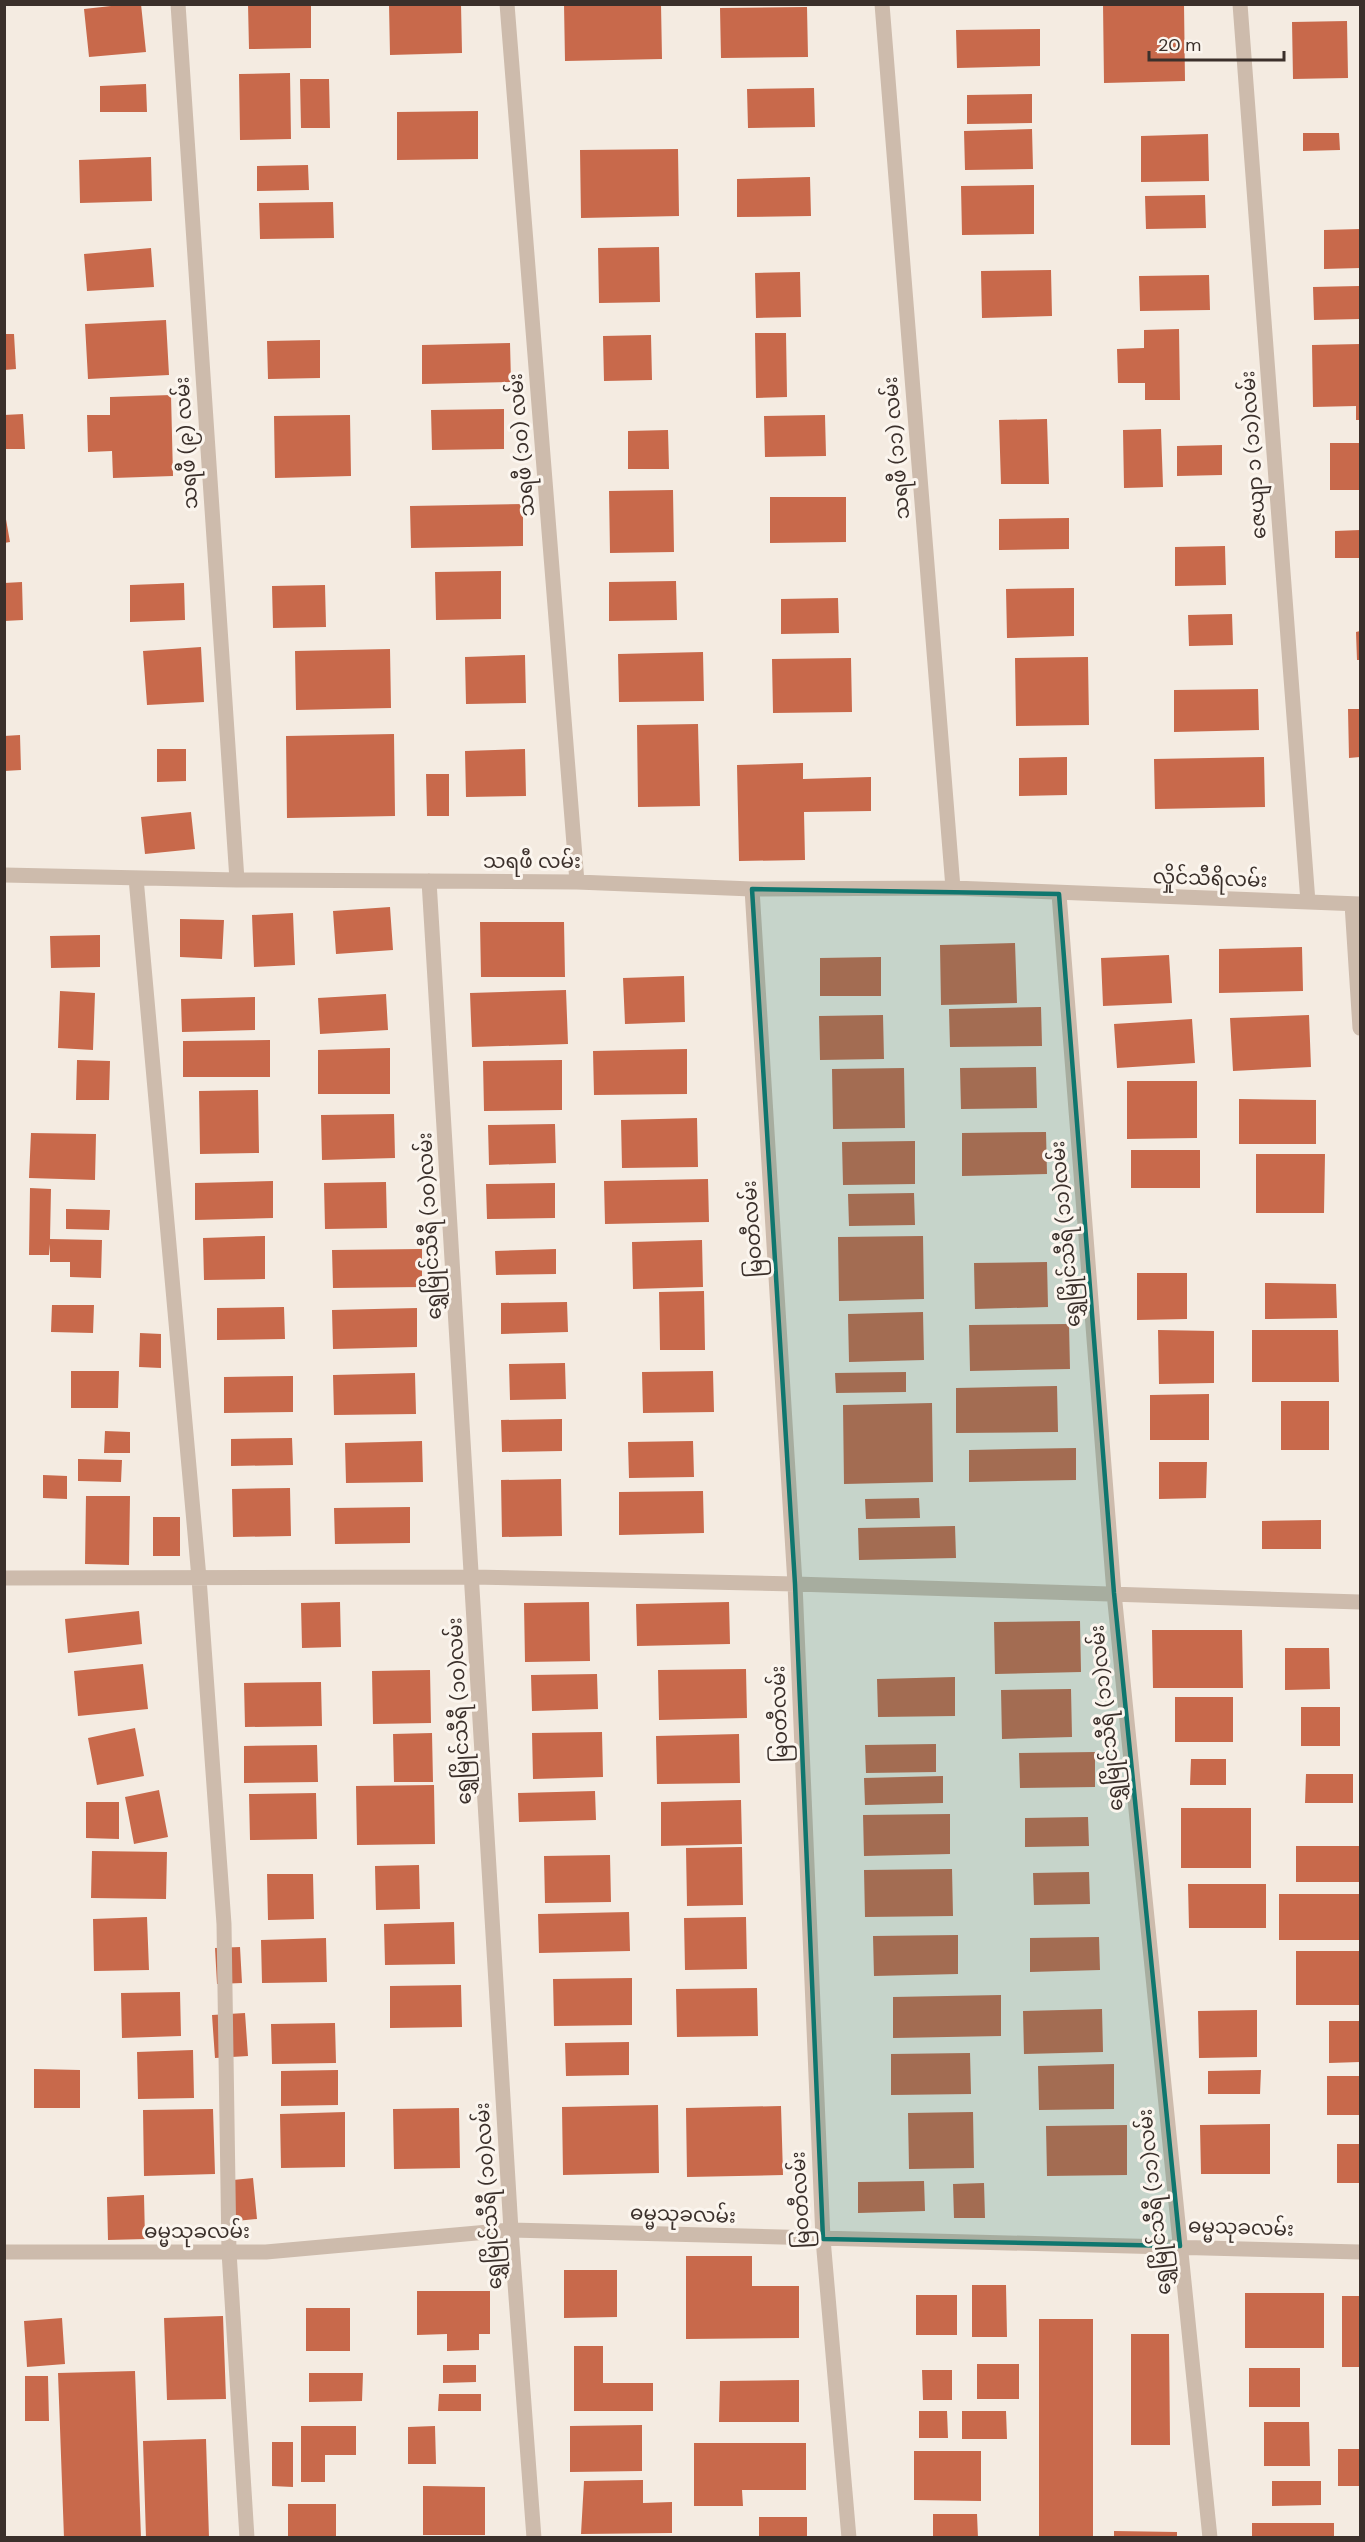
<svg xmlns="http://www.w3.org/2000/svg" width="1365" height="2542" font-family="'DM Sans','Noto Sans Myanmar',sans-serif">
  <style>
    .building { fill: #c8694b }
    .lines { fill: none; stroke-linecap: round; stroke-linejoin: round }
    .minor { stroke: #cdbbac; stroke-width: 15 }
    .marked { fill: #0f766e; fill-opacity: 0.2; stroke: #0f766e; stroke-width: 4.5; stroke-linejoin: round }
    .labels { text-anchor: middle; stroke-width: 6; stroke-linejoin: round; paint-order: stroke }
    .street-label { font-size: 20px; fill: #3b302b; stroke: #fbf5ee }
  </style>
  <rect width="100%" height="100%" fill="#f4ebe1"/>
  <path class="building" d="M129,4H141L146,52L89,57L84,9Z
    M248,4H311V48L249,49Z
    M389,4H461L462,53L390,55Z
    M564,4H661L662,59L565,61Z
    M1103,4H1184L1185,81L1104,83Z
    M807,7L808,57L721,58L720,8Z
    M1347,21L1348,78L1293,79L1292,22Z
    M1040,29V66L957,68L956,30Z
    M290,73L291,139L240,140L239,74Z
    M300,79H329L330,128H301Z
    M146,84L147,112H100V86Z
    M814,88L815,127L748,128L747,89Z
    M1032,94V123L967,124V95Z
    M478,111V159L397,160V112Z
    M1032,129L1033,169L965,170L964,131Z
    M1303,133H1339L1340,150L1303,151Z
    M1208,134L1209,181L1141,182V136Z
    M678,149L679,216L581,218L580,150Z
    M151,157L152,201L80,203L79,160Z
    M308,165L309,190L257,191V166Z
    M810,177L811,216L737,217V179Z
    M1034,185V234L962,235L961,186Z
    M1205,195L1206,228L1146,229L1145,196Z
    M333,202L334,238L260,239L259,203Z
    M1360,229V268L1324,269V230Z
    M659,247L660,302L599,303L598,248Z
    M151,248L154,287L87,291L84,254Z
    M1051,270L1052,316L982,318L981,271Z
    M800,272L801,317L756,318L755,273Z
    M1209,275L1210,310L1140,311L1139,276Z
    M1359,286L1360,319L1314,320L1313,287Z
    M166,320L169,375L88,379L85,324Z
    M1179,329L1180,400H1145V383H1118L1117,349L1144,348V330Z
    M755,333H786L787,397L756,398Z
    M4,334H14L16,369L4,370Z
    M651,335L652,380L604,381L603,336Z
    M320,340V378L268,379L267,341Z
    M510,343L511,382L422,384V345Z
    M1360,344V420H1356V406L1313,407L1312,345Z
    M171,395L173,476L113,478L112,451L88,452L87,415H110V397Z
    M504,409V449L432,450L431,410Z
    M23,414L25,449H4V415Z
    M350,415L351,476L275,478L274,416Z
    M825,415L826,456L765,457L764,416Z
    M1047,419L1049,484H1001L999,420Z
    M1161,429L1163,487L1124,488L1123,430Z
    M668,430L669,469H628V431Z
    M1330,443H1360V490H1330Z
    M1222,445V475L1177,476V446Z
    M673,490L674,552L610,553L609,491Z
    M770,497H846V542L770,543Z
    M523,504V546L411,548L410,506Z
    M4,508L10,542L4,543Z
    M1069,518V549L999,550V519Z
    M1360,530V558H1335V531Z
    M1225,546L1226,585L1175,586V547Z
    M501,571V619L436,620L435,572Z
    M676,581L677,620L609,621V582Z
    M22,582L23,620L4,621V583Z
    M184,583L185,620L130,622V585Z
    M325,585L326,627L273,628L272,586Z
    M1074,588V636L1007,638L1006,589Z
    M838,598L839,633L781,634V599Z
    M1232,614L1233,645L1189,646L1188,615Z
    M1360,631V660H1357L1356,632Z
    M201,647L204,702L147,705L143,651Z
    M390,649L391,708L296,710L295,651Z
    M703,652L704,701L619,702L618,654Z
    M525,655L526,703L466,704L465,657Z
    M1088,657L1089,725L1016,726L1015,658Z
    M851,658L852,712L773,713L772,659Z
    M1258,689L1259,730L1174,732V690Z
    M1348,709H1360V757L1349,758Z
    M698,724L700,806L638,807L637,725Z
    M394,734L395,816L287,818L286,736Z
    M20,735L21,770L4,771V736Z
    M157,749H186V781L157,782Z
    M525,749L526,796L466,797L465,751Z
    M1067,757V795L1019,796V758Z
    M1264,757L1265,807L1155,809L1154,759Z
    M803,763V779L871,777V811L804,812L805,860L739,861L737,765Z
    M426,774H449V816H427Z
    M191,812L195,849L145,854L141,817Z
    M390,907L393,950L336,954L333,911Z
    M293,913L295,965L254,967L252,915Z
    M180,919L224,920L222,959L180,957Z
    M480,922H564L565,977H481Z
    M100,935V967L51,968L50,936Z
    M1015,943L1017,1003L941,1005L940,945Z
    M1302,947L1303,991L1219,993V949Z
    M1169,955L1172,1003L1103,1006L1101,958Z
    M881,957V996H820V958Z
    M684,976L685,1022L625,1024L623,978Z
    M566,990L568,1044L472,1047L470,993Z
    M60,991L95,993L93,1050L58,1048Z
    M386,994L388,1030L320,1034L318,998Z
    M255,997V1030L182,1032L181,999Z
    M1041,1007L1042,1046L950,1047L949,1009Z
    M883,1015L884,1059L820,1060L819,1016Z
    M1309,1015L1311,1067L1233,1071L1230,1018Z
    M1192,1019L1195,1063L1117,1068L1114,1024Z
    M270,1040V1077H183V1041Z
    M390,1048V1094H318V1050Z
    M687,1049V1094L594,1095L593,1051Z
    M77,1060L110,1061L109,1100H76Z
    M562,1060V1110L484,1111L483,1061Z
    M1036,1067L1037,1108L961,1109L960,1068Z
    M904,1068L905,1128L833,1129L832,1069Z
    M1127,1081H1197V1138L1127,1139Z
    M258,1090L259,1153L200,1154L199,1091Z
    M1239,1099L1316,1100V1144H1239Z
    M394,1114L395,1158L322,1160L321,1115Z
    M697,1118L698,1167L622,1168L621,1120Z
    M555,1124L556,1163L489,1165L488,1125Z
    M1046,1132L1047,1174L962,1176V1133Z
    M31,1133L96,1134L95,1180L29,1178Z
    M915,1141V1184L843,1185L842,1142Z
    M1131,1150H1200V1188H1131Z
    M1256,1154H1325L1324,1213H1256Z
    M708,1179L709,1222L605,1224L604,1181Z
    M273,1181V1218L195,1220V1183Z
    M386,1182L387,1228L325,1229L324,1183Z
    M555,1183V1218L487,1219L486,1184Z
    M30,1188L51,1189L50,1239L102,1240L101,1278L70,1277V1262H50V1244L49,1255H29Z
    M914,1193L915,1225L849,1226L848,1194Z
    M66,1209L110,1210L109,1230L66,1229Z
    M265,1236V1279L204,1280L203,1238Z
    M923,1236L924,1299L839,1301L838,1237Z
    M702,1240L703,1287L633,1289L632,1242Z
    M422,1249V1287L333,1288L332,1250Z
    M556,1249V1274L496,1275L495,1251Z
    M1047,1262L1048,1307L975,1309L974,1263Z
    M1137,1273H1187V1319L1137,1320Z
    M1265,1283L1336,1284L1337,1318L1265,1319Z
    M704,1291L705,1350H660L659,1292Z
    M567,1302L568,1332L501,1334V1303Z
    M52,1305H94L93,1333L51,1332Z
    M284,1307L285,1339L217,1340V1308Z
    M417,1308V1347L333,1349L332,1310Z
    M923,1312L924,1360L849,1362L848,1314Z
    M1069,1324L1070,1369L970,1371L969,1325Z
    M1158,1330L1214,1331V1383L1159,1384Z
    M1252,1330H1338L1339,1382H1252Z
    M140,1333L161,1334V1368L139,1367Z
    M565,1363L566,1399L510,1400L509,1364Z
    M71,1371H119L118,1408H71Z
    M713,1371L714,1412L643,1413L642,1372Z
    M906,1372V1392L836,1393L835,1373Z
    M415,1373L416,1414L334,1415L333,1375Z
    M293,1376V1412L224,1413V1377Z
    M1057,1386L1058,1432L956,1433V1388Z
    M1209,1394V1440H1150V1395Z
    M1281,1401H1329V1450H1281Z
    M932,1403L933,1482L844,1484L843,1405Z
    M562,1419V1451L502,1452L501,1420Z
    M105,1431L130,1432V1453H104Z
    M292,1438L293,1465L231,1466V1439Z
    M422,1441L423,1482L346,1483L345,1443Z
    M693,1441L694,1477L629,1478L628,1442Z
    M1076,1448V1480L969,1482V1450Z
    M78,1459L122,1460L121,1482L78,1481Z
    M1159,1462H1207L1206,1498L1159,1499Z
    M43,1475L67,1476V1499L43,1498Z
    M561,1479L562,1536L502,1537L501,1480Z
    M290,1488L291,1536L233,1537L232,1489Z
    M703,1491L704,1533L619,1535V1492Z
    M86,1496H130L129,1565L85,1564Z
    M919,1498L920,1518L866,1519L865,1499Z
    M410,1507V1543L335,1544L334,1508Z
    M153,1517H180V1556H153Z
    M1321,1520V1549H1262V1521Z
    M955,1526L956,1558L859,1560L858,1528Z
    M340,1602L341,1647L302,1648L301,1603Z
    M589,1602L590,1661L525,1662L524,1603Z
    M729,1602L730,1644L637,1646L636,1604Z
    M139,1611L142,1644L68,1653L65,1619Z
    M1080,1621L1081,1672L995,1674L994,1622Z
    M1152,1630H1242L1243,1688H1153Z
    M1285,1648H1329L1330,1689L1285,1690Z
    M143,1664L148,1709L78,1716L74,1671Z
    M746,1669L747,1718L659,1720L658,1670Z
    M430,1670L431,1723L373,1724L372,1671Z
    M597,1674L598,1709L532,1711L531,1675Z
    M955,1677V1716L878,1717L877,1679Z
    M321,1682L322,1726L245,1727L244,1683Z
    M1071,1689L1072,1737L1002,1739L1001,1690Z
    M1175,1697H1233V1742H1175Z
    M1301,1707H1340V1746H1301Z
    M135,1728L144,1776L97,1785L88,1738Z
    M602,1732L603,1777L533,1779L532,1733Z
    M432,1733L433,1782H394L393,1734Z
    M739,1734L740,1783L657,1784L656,1736Z
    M936,1744V1772L866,1773L865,1745Z
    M317,1745L318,1782L244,1783V1746Z
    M1095,1752V1787L1020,1788L1019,1753Z
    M1191,1759H1226V1785H1190Z
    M1306,1774H1353V1803H1305Z
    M943,1776V1803L865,1805L864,1778Z
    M434,1785L435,1844L357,1845L356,1786Z
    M159,1790L168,1837L134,1844L125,1797Z
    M595,1791L596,1820L519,1822L518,1793Z
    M316,1793L317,1839L250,1840L249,1794Z
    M741,1800L742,1844L661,1846V1802Z
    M86,1802H119V1839L86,1838Z
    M1181,1808H1251V1868H1181Z
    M950,1814V1854L864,1856L863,1815Z
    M1088,1817L1089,1846L1025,1847V1818Z
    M1296,1846H1360V1882H1296Z
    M742,1847L743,1905L687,1906L686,1848Z
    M92,1851L167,1852L166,1899L91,1898Z
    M610,1855L611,1902L545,1903L544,1856Z
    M419,1865L420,1909L376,1910L375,1866Z
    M952,1869L953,1916L865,1917L864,1870Z
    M1089,1872L1090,1904L1034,1905L1033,1873Z
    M267,1874H313L314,1919L268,1920Z
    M1188,1884H1266V1928H1189Z
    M1279,1894H1360V1940H1279Z
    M629,1912L630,1951L539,1953L538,1914Z
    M147,1917L149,1970L94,1971L93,1919Z
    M746,1917L747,1969L685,1970L684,1918Z
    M454,1922L455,1964L385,1965L384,1924Z
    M958,1935V1974L874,1976L873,1936Z
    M1099,1937L1100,1970L1030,1972V1938Z
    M326,1938L327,1982L262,1983L261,1940Z
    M240,1947L242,1983L217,1984L215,1948Z
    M1296,1951H1360V2005H1296Z
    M632,1978V2025L554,2026L553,1979Z
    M461,1985L462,2027L390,2028V1986Z
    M757,1988L758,2036L677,2037L676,1989Z
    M180,1992L181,2036L122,2038L121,1993Z
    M1001,1995V2036L893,2038V1997Z
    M1102,2009L1103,2052L1024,2054L1023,2011Z
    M1257,2010V2057L1199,2058L1198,2011Z
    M245,2013L248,2056L215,2058L212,2015Z
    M1329,2021H1360V2062L1329,2063Z
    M335,2023L336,2063L272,2064L271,2024Z
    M629,2042V2075L566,2076L565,2043Z
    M193,2050L194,2098L138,2099L137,2052Z
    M970,2053L971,2094L891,2095V2054Z
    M1114,2064V2109L1039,2110L1038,2066Z
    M34,2069L80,2070V2108H34Z
    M338,2070V2105L281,2106V2071Z
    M1261,2070L1260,2094H1208V2071Z
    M1327,2076H1360V2115H1327Z
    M658,2105L659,2173L563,2175L562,2107Z
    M781,2106L783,2175L687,2177L686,2108Z
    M459,2108L460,2168L394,2169L393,2109Z
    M213,2109L215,2174L144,2176L143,2110Z
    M345,2112V2167L281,2168L280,2114Z
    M973,2112L974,2168L909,2169L908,2113Z
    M1270,2124V2174H1201L1200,2125Z
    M1127,2125V2175L1047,2176L1046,2126Z
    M1337,2144H1360V2183H1337Z
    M253,2178L257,2219L226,2222L223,2181Z
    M924,2181L925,2211L858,2213V2182Z
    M984,2183L985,2218H954L953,2184Z
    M144,2195L145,2239L108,2240L107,2197Z
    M686,2256H752V2286H799V2338L686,2339Z
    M564,2270H617V2317L564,2318Z
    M972,2285H1006L1007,2337H972Z
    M417,2291H490V2334H479V2350L447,2351V2334L417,2335Z
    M1245,2293H1324V2348H1245Z
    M916,2295H957V2335H916Z
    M1342,2296H1360V2367H1342Z
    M306,2308H350V2351H306Z
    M223,2316L226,2399L167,2400L164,2318Z
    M62,2318L65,2364L27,2367L24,2321Z
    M1039,2319H1093V2538H1039Z
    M1131,2334H1169L1170,2445H1131Z
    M574,2346H603V2383H653V2411H574Z
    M977,2364H1019V2399H977Z
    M443,2365H476V2382L443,2383Z
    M1249,2368H1300V2407H1249Z
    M922,2370H952V2400H923Z
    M135,2371L141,2538H64L58,2373Z
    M309,2373H363L362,2401L309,2402Z
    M25,2376H48L49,2421H25Z
    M799,2380V2422H719L720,2381Z
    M439,2394H481V2411H438Z
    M919,2411H947L948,2438H919Z
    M962,2411H1006L1007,2439H962Z
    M1264,2422H1309L1310,2466H1264Z
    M642,2425V2471L570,2472V2426Z
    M301,2426H356V2455H325V2482H301Z
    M435,2426L436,2464H408V2427Z
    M206,2439L209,2538H146L143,2441Z
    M272,2442H293V2487L272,2486Z
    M694,2443H806V2490H742L743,2506H694Z
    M1338,2449H1360V2486H1338Z
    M914,2451H981V2501L914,2500Z
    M643,2480V2503L672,2502V2533L581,2534L584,2481Z
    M1272,2481H1321V2505L1272,2506Z
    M423,2486L485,2487V2535H423Z
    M288,2504H336V2538H288Z
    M933,2514H977L978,2538H933Z
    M759,2517H807V2538H759Z
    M1252,2523H1334V2538H1252Z
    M1114,2531L1177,2532V2538H1114Z"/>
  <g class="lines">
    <path class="minor" d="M178,4L237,880
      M507,4L577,882
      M882,4L953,888
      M1240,4L1308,902
      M4,875L237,880L577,882L752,889L953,888L1360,904
      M136,878L199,1578L224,1924L229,2252L247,2538
      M429,881L511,2230L534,2538
      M752,889L795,1584L823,2239L849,2538
      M1059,894L1114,1593L1210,2538
      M1352,904L1360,1028
      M4,1578L472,1577L795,1584L1360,1602
      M4,2252H266L511,2230L1360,2252"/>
  </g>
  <path class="marked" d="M752,889L1059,894L1114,1593L1180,2246L823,2239L795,1584Z"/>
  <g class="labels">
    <g class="street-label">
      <text transform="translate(186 443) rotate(-94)" y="7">သရဖီ (၉) လမ်း</text>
      <text transform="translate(521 445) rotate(-95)" y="7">သရဖီ (၁၀) လမ်း</text>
      <text transform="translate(896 448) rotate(-95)" y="7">သရဖီ (၁၁) လမ်း</text>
      <text transform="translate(1253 455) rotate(-94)" y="7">ဇေယျာ ၁ (၁၁)လမ်း</text>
      <text x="532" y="868">သရဖီ လမ်း</text>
      <text transform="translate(1210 878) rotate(2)" y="7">လှိုင်သီရိလမ်း</text>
      <text transform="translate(429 1226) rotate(-93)" y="7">ရွှေမြိုင်သီရီ (၁၀)လမ်း</text>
      <text transform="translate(752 1229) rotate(-94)" y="7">မြဝတီလမ်း</text>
      <text transform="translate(1065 1234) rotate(-95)" y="7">ရွှေမြိုင်သီရီ (၁၁)လမ်း</text>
      <text transform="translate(459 1711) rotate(-93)" y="7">ရွှေမြိုင်သီရီ (၁၀)လမ်း</text>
      <text transform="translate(779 1714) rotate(-92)" y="7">မြဝတီလမ်း</text>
      <text transform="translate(1106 1718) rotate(-96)" y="7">ရွှေမြိုင်သီရီ (၁၁)လမ်း</text>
      <text transform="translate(488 2196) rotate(-94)" y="7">ရွှေမြိုင်သီရီ (၁၀)လမ်း</text>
      <text transform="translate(800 2200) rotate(-93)" y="7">မြဝတီလမ်း</text>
      <text transform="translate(1154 2202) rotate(-96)" y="7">ရွှေမြိုင်သီရီ (၁၁)လမ်း</text>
      <text transform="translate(683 2214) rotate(2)" y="7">ဓမ္မသုခလမ်း</text>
      <text transform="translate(1241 2227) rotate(2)" y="7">ဓမ္မသုခလမ်း</text>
      <text x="197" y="2238">ဓမ္မသုခလမ်း</text>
    </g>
  </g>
  <rect width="1365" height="2542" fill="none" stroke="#3b302b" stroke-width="12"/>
  <path d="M1149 51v9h135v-9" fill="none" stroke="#3b302b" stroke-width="3"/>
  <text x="1158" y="51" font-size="18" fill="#3b302b" stroke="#fbf5ee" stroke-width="4.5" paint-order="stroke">20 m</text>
</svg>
